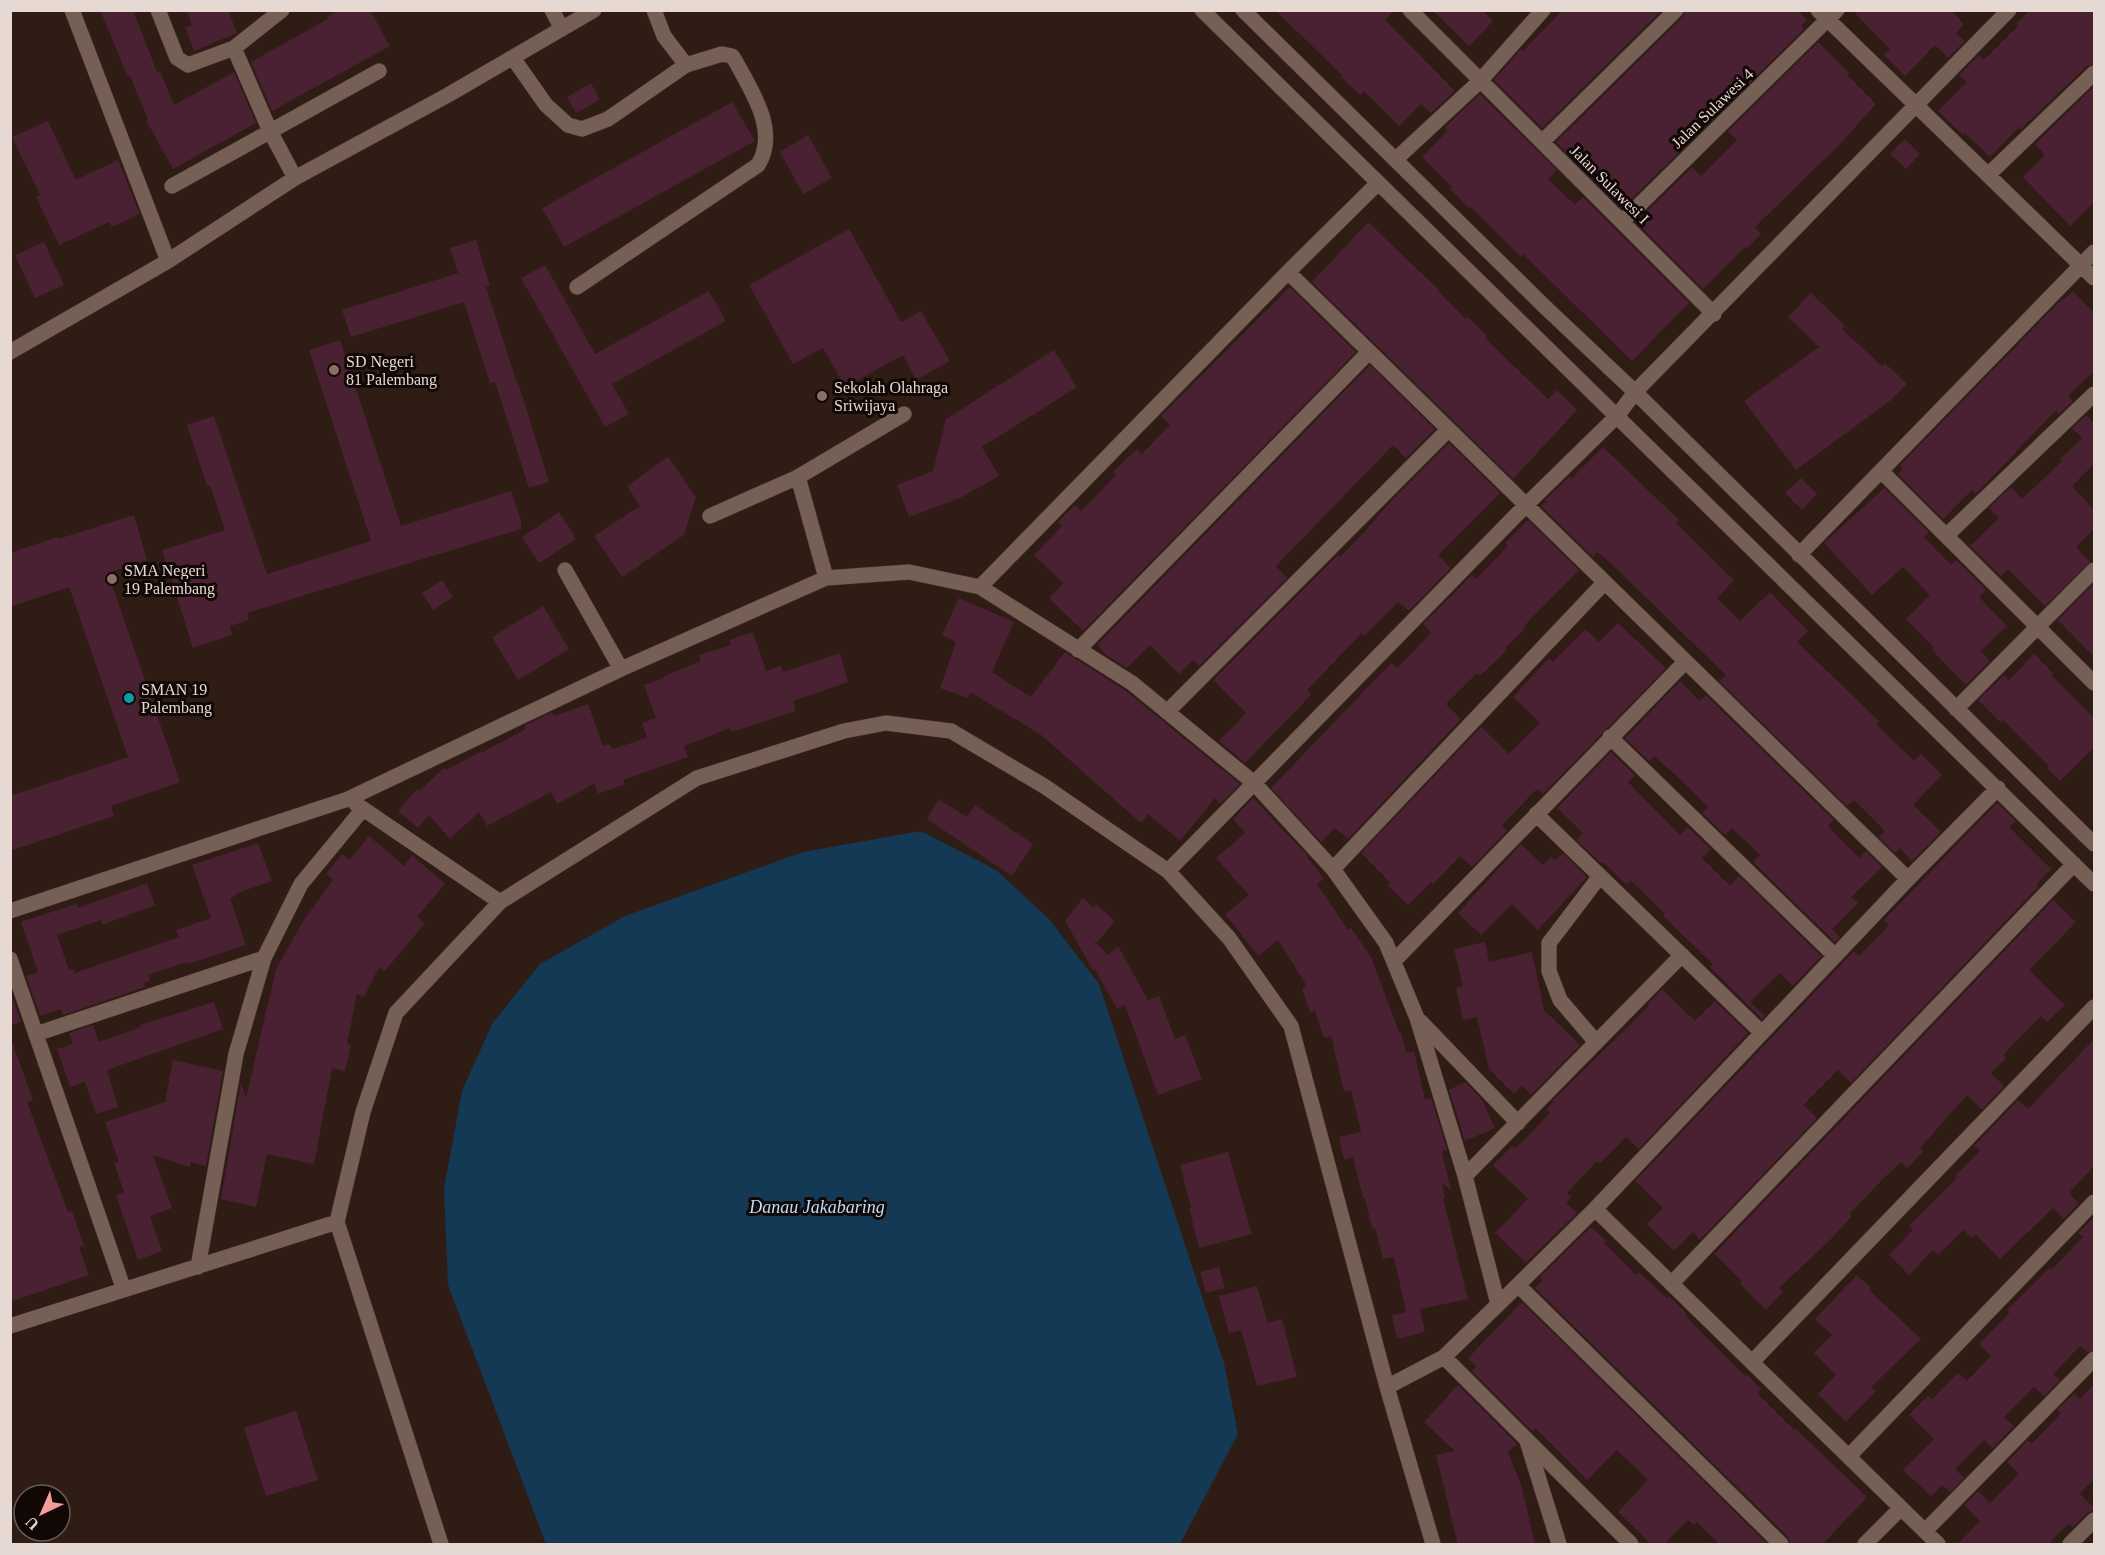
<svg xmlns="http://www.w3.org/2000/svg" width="2105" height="1555" font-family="'Times New Roman',serif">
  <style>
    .water { fill: #133955 }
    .building { fill: #492132 }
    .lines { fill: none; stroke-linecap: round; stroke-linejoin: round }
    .minor-casing { stroke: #483834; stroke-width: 16 }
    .minor { stroke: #765f55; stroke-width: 15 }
    .education-dot { fill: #8d6e63; stroke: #110806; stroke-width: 2 }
    .culture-dot { fill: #0f9aa8; stroke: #110806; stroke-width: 2 }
    .labels { text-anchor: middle; stroke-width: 6; stroke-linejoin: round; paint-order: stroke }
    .street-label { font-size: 16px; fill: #e6d8d3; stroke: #110806 }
    .poi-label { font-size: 16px; fill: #e6d8d3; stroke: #110806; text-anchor: start }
    .water-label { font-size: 18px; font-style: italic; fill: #badefc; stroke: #110806 }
  </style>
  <rect width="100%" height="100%" fill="#2f1c14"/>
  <path class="water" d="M921,831L996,870L1049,919L1099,984L1224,1363L1238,1434L1180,1544H546L448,1285L444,1189L462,1091L492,1024L540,964L625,916L803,852Z"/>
  <path class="building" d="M100,10H133L157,72L160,71L174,105L234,72L256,123L173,169L146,120L148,119L130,76L128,77Z
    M187,10H228L237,33L194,51L185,27L192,25Z
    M340,10H370L390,46L272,111L251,62L328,19L327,17Z
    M1275,10H1394L1385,20L1455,91L1431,113L1421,104L1399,126L1364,91L1360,95L1341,77L1342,75Z
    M1432,10H1482L1493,21L1469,46Z
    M1563,10H1662L1542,128L1494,80L1521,49L1523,51Z
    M1685,10H1797L1807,20L1801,26L1804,29L1714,118L1710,113L1675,149L1678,153L1622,208L1597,183L1601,178L1575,152L1570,156L1556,142L1683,17Z
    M1852,10H1951L1964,24L1956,33L1965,41L1948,58L1935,45L1905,76L1884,55L1890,49Z
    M2030,10H2094V64L2087,66L2021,129L2019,127L1990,157L1965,133L1963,135L1938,111L1967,82L1959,75L1979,55L1984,60L2018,26L2016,24Z
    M1818,42L1849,73L1847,75L1876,104L1840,144L1755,227L1761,234L1747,248L1745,247L1703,289L1636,222L1692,167L1701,176L1737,140L1728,131Z
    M591,83L600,100L576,113L567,97Z
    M2094,86V202L2070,226L2023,177L2045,155L2035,144Z
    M1480,94L1557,170L1548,179L1575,205L1583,197L1689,303L1632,361L1523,254L1521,257L1471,207L1469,208L1450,189L1452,187L1422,157L1448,130L1445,127Z
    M732,102L755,141L564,247L542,208Z
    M48,121L76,180L118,160L140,214L112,227L109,222L59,245L36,197L40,195L12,137Z
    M808,135L832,178L803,194L780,152Z
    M1905,139L1920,154L1906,169L1890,154Z
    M1368,222L1439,290L1438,291L1466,319L1468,317L1487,336L1485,338L1548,399L1557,390L1577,410L1513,479L1312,282Z
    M849,229L901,322L921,311L950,361L916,380L903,355L845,387L823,348L793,364L749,285Z
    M476,240L490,286L486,287L517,383L518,382L549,482L529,488L495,382L490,383L464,302L351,337L342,310L458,273L450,248Z
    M44,242L64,285L35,298L15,255Z
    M545,265L595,354L709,291L726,321L612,384L629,414L605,427L521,278Z
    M1290,287L1356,352L1083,631L1049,598L1063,583L1034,555L1062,526L1058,522L1075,505L1081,511L1116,475L1113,472L1137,449L1142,454L1170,425L1161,416Z
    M2073,291L2094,313V371L2068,396L2073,401L2059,414L2055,411L1976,494L1972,490L1943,519L1898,474L1903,469L1900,465L2062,299L2064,300Z
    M1811,293L1845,326L1842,329L1882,366L1885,363L1907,384L1891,400L1796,470L1744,401L1819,347L1788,317Z
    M340,340L401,526L511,491L521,521V529L247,613L249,620L230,626L232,635L193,648L162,550L225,530L210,485L207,486L187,425L214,416L267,574L371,541L309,350Z
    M1054,350L1077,387L982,447L999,476L960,498L909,517L897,485L933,471L946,419Z
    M1370,365L1435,429L1406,458L1393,445L1276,566L1287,578L1199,666L1193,660L1179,674L1150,645L1127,668L1108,656L1097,645Z
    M2086,415L2094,423V464L2072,486L2094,510V529L2076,547L2090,562L2045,606L2008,569L2001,576L1970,546L1999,518L1989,508L2011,487L2022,499L2062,461L2060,459L2082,438L2072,428Z
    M1449,443L1500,493L1438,555L1451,568L1409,611L1398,602L1364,636L1362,633L1307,690L1311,695L1245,763L1219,741L1246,713L1213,680L1338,555L1340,557L1367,529L1392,500Z
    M1603,447L1679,520L1676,523L1734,580L1717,598L1740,621L1770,592L1808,631L1797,642L1879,721L1876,724L1914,761L1921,754L1942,775L1913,805L1941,832L1912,861L1900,848L1895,853L1879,837L1885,831L1854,800L1847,806L1719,681L1726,675L1603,556L1597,552L1593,557L1541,506L1547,501L1545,500L1570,476L1572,478Z
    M668,457L696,497L684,535L622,577L594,536L640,506L627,486Z
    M1801,478L1817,494L1802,510L1785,493Z
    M1884,488L1929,532L1924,537L1951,565L1956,560L1986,590L1979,597L2007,626L1981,651L1990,661L1966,685L1932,650L1934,648L1906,619L1930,595L1903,567L1872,595L1824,543Z
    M559,512L576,539L539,563L522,537Z
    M134,515L147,560L108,573L180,782L111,806L114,816L10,851V796L128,757L69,587L10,607V553L57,537L58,539Z
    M1528,520L1579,570L1524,626L1525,628L1505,648L1507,650L1480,676L1477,673L1446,704L1461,719L1348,839L1335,828L1321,842L1271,788L1391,663L1397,668L1431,633L1423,624L1472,575L1476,579L1508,546L1505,543Z
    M442,580L453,597L433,610L422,593Z
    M2094,583V657L2058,620Z
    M959,598L1014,622L992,672L1031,697L1065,652L1126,691L1240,784L1220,804L1215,798L1180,841L1148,814L1141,823L1040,734L970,692L968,698L940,688L956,642L942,635Z
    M543,606L569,649L518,680L492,637Z
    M1618,623L1666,668L1543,794L1537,789L1502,825L1507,831L1472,867L1460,856L1433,884L1431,882L1408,905L1387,885L1390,882L1361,853L1481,727L1509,754L1540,723L1513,697L1549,658L1553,662L1585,629L1599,642Z
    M753,632L766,671L781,666L783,672L840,653L848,682L793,701L796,711L732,732L730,728L684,746L688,757L623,780L625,784L598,794L594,784L557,804L551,792L487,826L479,812L450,839L429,815L418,828L398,811L417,789L419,791L444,768L446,770L480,752L481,753L526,729L524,726L552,712L554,716L588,704L603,746L610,744L612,749L647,738L642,723L656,718L644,685L665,678L664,676L701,661L699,655L731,645L729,640Z
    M2034,654L2053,673L2051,675L2094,718V747L2060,781L2047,768L2049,766L2003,720L2001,723L1978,700L2004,675L2009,680Z
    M1680,681L1699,701L1706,695L1834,820L1828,826L1859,858L1866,851L1882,867L1851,897L1858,903L1832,929L1840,937L1835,942L1753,862L1760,855L1732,828L1725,835L1702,813L1708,807L1681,780L1654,756L1649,761L1625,738Z
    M1611,752L1635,775L1628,782L1680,835L1688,827L1711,849L1702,858L1730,886L1739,876L1821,956L1793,986L1780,973L1750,1002L1765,1016L1762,1019L1710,967L1713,964L1663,916L1665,914L1631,881L1627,885L1603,862L1602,864L1576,840L1583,833L1557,808Z
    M1253,798L1308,856L1307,857L1324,879L1317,884L1348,930L1351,928L1371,957L1399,1032H1401L1406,1053L1414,1051L1425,1100L1431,1098L1447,1149L1442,1152L1451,1191L1442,1182L1445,1198H1443L1468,1299L1420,1309L1425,1332L1397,1339L1392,1315L1406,1312L1394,1257L1383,1259L1375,1228H1372L1365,1198H1363L1353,1157L1344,1160L1339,1137L1361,1132L1351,1090L1344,1092L1331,1036L1324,1038L1315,1011L1310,1012L1302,988L1307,986L1278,940L1258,956L1225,914L1249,895L1216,858L1245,833L1233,819Z
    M939,799L967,817L975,805L1033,844L1012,876L927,819Z
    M1997,803L2016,821L2009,827L2051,869L2037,884L2039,886L1851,1083L1838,1070L1803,1105L1817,1118L1700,1240L1693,1232L1674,1251L1647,1224L1663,1208L1635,1181L1854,951L1859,956L1889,925L1884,920Z
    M369,836L404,866L412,855L445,884L417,917L425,923L385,971L379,967L364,997L357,994L347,1044L351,1045L345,1071L332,1068L314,1164L267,1154L256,1207L221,1199L241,1082L246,1098L276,969L302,923L333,880L326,874L342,854L349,860Z
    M258,843L272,881L235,894L236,896L230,898L246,945L188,964L187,962L148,975L150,981L144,983L145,987L63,1015L61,1009L40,1016L26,976L38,972L21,922L76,904L78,908L147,883L155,905L102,925L101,920L57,935L69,970L73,969L75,973L179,937L176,930L211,918L192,865Z
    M1521,844L1543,865L1551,857L1555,861L1563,853L1587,877L1538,930L1512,904L1481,935L1458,913Z
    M1083,898L1093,907L1096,904L1115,921L1097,943L1083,930L1108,955L1118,946L1148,1000L1159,996L1175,1039L1185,1035L1202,1079L1158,1095L1125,1005L1117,1009L1095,969L1093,970L1065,921Z
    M2053,900L2076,922L2029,970L2065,1005L2047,1022L2041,1016L2003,1055L2006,1058L1991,1073L2004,1086L1982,1110L1967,1095L1920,1148L1924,1151L1907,1168L1901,1162L1884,1178L1849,1214L1852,1216L1830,1240L1779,1288L1783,1292L1766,1310L1740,1284L1742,1281L1714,1254Z
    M1485,942L1489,962L1532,952L1544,1010L1580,1045L1531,1095L1522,1086L1514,1094L1489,1069L1477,1017L1463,1020L1456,988L1463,986L1454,949Z
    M1662,989L1695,1021L1715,1001L1748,1033L1639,1149L1626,1137L1600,1164L1597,1161L1567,1193L1571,1197L1566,1203L1577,1213L1526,1263L1495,1233L1528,1199L1493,1165L1512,1146L1515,1149L1550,1113L1546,1110L1554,1101L1550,1103L1649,1006L1647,1005Z
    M10,990L21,1022L10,1026Z
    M214,1002L223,1029L107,1070L118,1107L96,1114L85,1082L70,1087L57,1049L73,1044L69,1033L93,1025L99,1042L141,1027L140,1025Z
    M2094,1039V1166L2069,1193L2079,1203L2064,1219L2053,1208L2000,1259L1975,1234L1972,1238L1963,1230L1938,1255L1933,1250L1909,1275L1889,1255L1913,1230L1909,1226L1957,1178L1955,1176L1980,1151L1974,1146L2018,1100L2028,1109Z
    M13,1044L33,1100L27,1102L68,1212L72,1211L84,1246L79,1247L89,1275L10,1302V1045Z
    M173,1060L223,1071L206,1166L191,1162L190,1167L153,1155L172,1208L150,1216L162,1251L138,1260L116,1195L124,1192L114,1163L119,1162L105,1122L165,1102Z
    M1465,1082L1482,1100L1495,1128L1465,1141L1449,1090Z
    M1228,1152L1252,1234L1199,1248L1189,1208H1191L1180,1165Z
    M2094,1217V1350L2087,1352L2080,1346L2053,1374L2060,1380L2044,1396L2034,1387L2004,1417L2014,1426L1993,1448L1984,1440L1955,1469L1964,1478L1950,1492L1942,1485L1931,1496L1903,1470L1934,1439L1909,1415L1928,1396L1932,1399L1958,1373L1967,1381L1991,1356L1979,1344L2010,1312L2007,1310L2050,1267L2052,1269L2083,1237L2078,1233Z
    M1591,1227L1606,1241L1604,1243L1636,1275L1639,1272L1667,1298L1669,1296L1687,1314L1685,1315L1710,1341L1745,1376L1746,1374L1761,1389L1757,1393L1794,1430L1796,1429L1867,1497L1822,1545H1791L1788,1537L1535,1288L1543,1280L1540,1277Z
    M1219,1267L1225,1288L1206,1293L1200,1272Z
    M1857,1275L1871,1288L1869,1290L1921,1339L1871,1387L1876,1391L1846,1422L1818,1394L1836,1375L1814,1353L1832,1335L1815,1319Z
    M1257,1286L1268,1323L1282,1319L1297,1377L1257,1386L1241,1330L1229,1333L1219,1296Z
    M1522,1302L1768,1545H1720L1697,1522L1694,1525L1688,1520L1664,1545H1652L1618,1512L1648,1480L1617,1450L1587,1480L1536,1429L1532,1431L1472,1371L1476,1366L1468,1358Z
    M2094,1384V1479L2080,1494L2094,1508V1510L2087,1513L2073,1527L2069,1523L2047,1545H1957L1980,1521L1964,1505L1978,1491L1990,1503L2019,1474L2007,1462L2028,1440L2032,1444L2061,1413L2057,1410L2074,1394L2080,1399Z
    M1458,1385L1517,1444L1508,1452L1522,1487L1535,1545H1458L1436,1455L1455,1451L1424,1422Z
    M296,1411L318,1480L266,1496L244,1428Z"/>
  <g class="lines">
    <g class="minor-casing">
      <path id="minor" d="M72,10L168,261
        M158,10L177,58L188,65L234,48L270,131L295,178
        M552,10L562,29
        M1202,10L2094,884
        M1243,10L1544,306L1635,392L2094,844
        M1410,10L1714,314
        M1818,10L2094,278
        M234,48L282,10
        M513,58L546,105L568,125L582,129L608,119L686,65
        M1542,142L1676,10
        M1395,160L1480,81L1543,10
        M1988,175L2094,73
        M172,186L379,71
        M1622,222L1837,10
        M1288,272L1908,879
        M577,287L758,165C779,131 752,92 736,62L732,56L722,54L686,65L664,36L654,10
        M10,352L168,261L295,178L448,95L594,10
        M1882,472L2094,683
        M798,477L904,414
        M710,516L798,477L826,578
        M1946,536L2094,394
        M1799,555L2094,252
        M565,570L621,669
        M980,587L1288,272L1378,183
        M1078,650L1369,352
        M1956,709L2094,570
        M1167,712L1448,430
        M1610,737L1835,956
        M356,804L500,902
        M1536,814L1762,1033
        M1333,869L1604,583
        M1168,871L1525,506L1618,415L1635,392L2009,10
        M10,911L348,799L621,669L826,578L909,572L980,587L1132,683L1254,783L1333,869L1386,943L1417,1018L1465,1176L1498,1304
        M10,959L124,1290
        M1394,961L1685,662
        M1420,1021L1518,1123
        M36,1034L264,958
        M1596,1042L1560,1000L1549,971V943L1600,876
        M1465,1176L1682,955
        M1595,1209L1938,1544
        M198,1267L236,1054L264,958L301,884L363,809
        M1672,1283L2074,864
        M1518,1285L1781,1544
        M10,1326L337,1222
        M1444,1357L1631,1544
        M1752,1362L2094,1007
        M1387,1387L1444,1357L1518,1285L1595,1209L1908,879L1998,788
        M1527,1441L1559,1544
        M1849,1456L2094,1202
        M1925,1531L2094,1359
        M441,1544L337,1222L363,1112L396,1013L500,902L697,778L844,731L886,723L951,731L1044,786L1168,871L1229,938L1291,1026L1387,1387L1433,1544
        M1865,1544L1901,1508
        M2070,1544L2094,1520"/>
    </g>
    <use href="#minor" class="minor"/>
  </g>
  <g class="education-dot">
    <circle cx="334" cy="370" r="6"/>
    <circle cx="822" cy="396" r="6"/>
    <circle cx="112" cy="579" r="6"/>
  </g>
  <circle class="culture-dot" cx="129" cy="698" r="6"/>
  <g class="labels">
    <g class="street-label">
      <text transform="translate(1712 108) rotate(-44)" y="6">Jalan Sulawesi 4</text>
      <text transform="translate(1610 184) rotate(45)" y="6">Jalan Sulawesi I</text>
    </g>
    <g class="poi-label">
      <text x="346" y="367">SD Negeri<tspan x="346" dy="18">81 Palembang</tspan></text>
      <text x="834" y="393">Sekolah Olahraga<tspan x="834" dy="18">Sriwijaya</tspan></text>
      <text x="124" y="576">SMA Negeri<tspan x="124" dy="18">19 Palembang</tspan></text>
      <text x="141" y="695">SMAN 19<tspan x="141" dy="18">Palembang</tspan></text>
    </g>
    <g class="water-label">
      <text x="817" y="1213">Danau Jakabaring</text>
    </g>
  </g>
  <rect width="2105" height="1555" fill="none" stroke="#e6d8d3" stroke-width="24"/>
  <g transform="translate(42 1513) rotate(224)"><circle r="28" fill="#110806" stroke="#665b58" stroke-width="1.5"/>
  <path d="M0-4.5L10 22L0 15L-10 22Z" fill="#f59b9e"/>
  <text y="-9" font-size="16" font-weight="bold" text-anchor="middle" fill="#e6d8d3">U</text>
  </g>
</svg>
